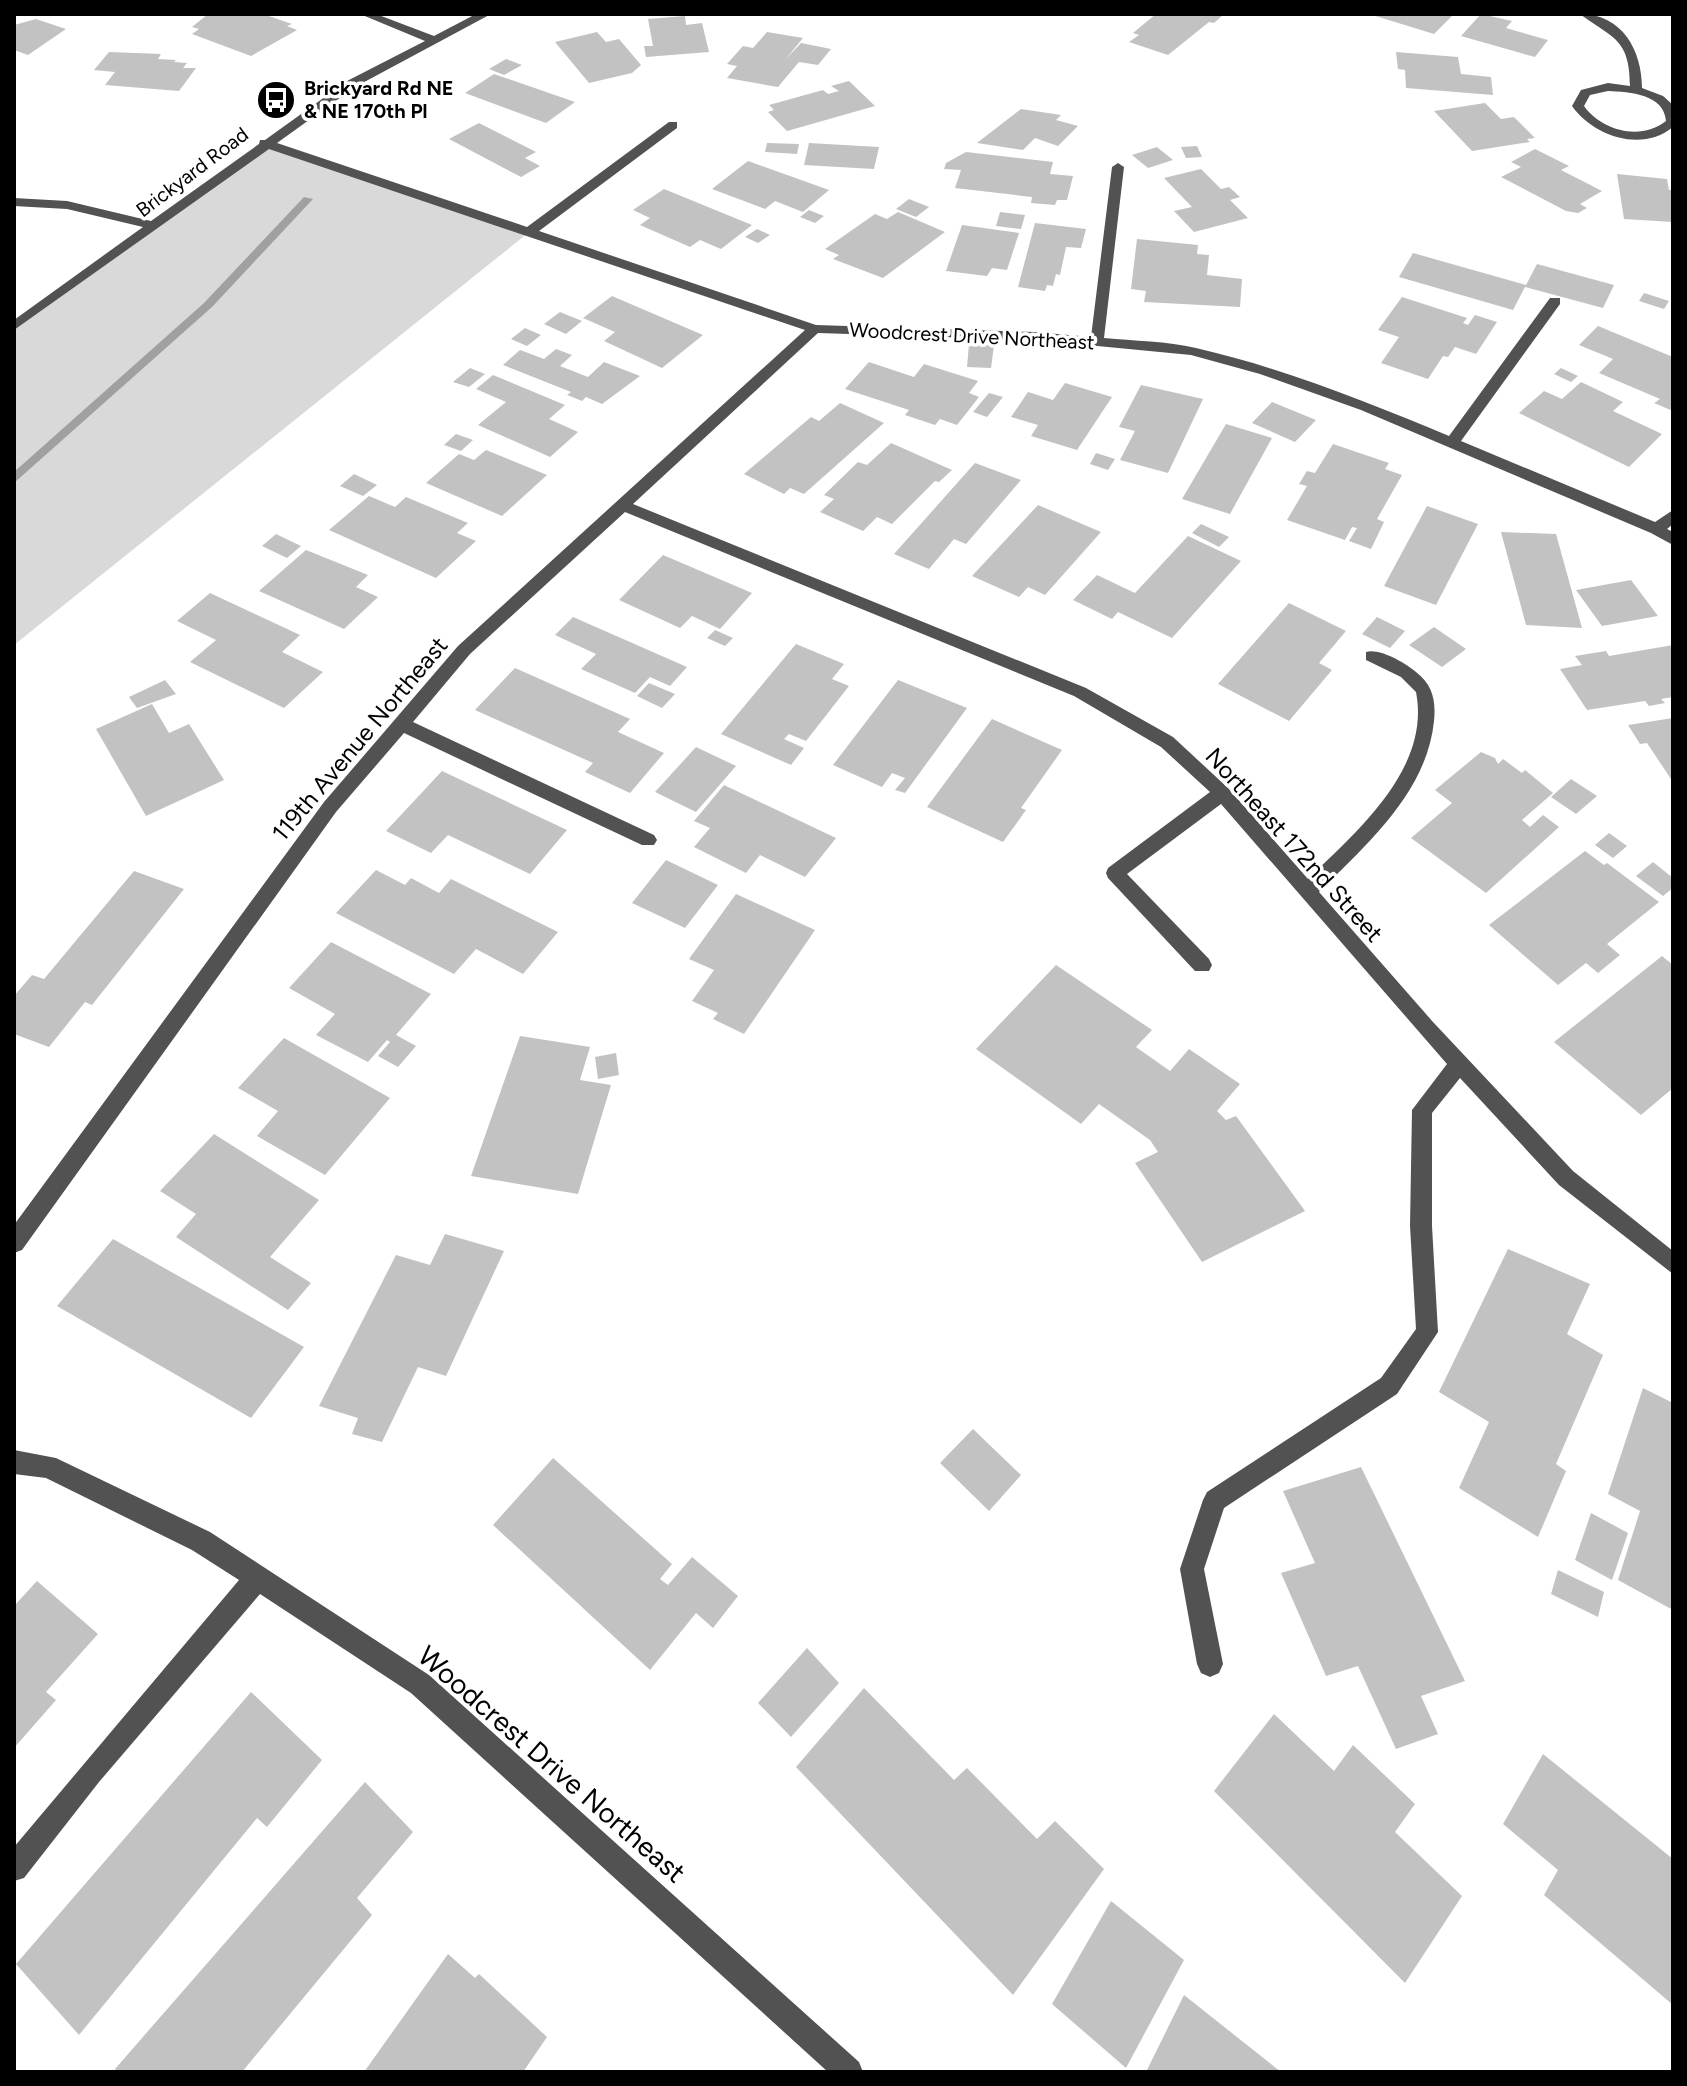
<svg xmlns="http://www.w3.org/2000/svg" width="1687" height="2086" font-family="Figtree,sans-serif">
  <style>
    .green { fill: #d9d9d9 }
    .lines { fill: none; stroke-linecap: round; stroke-linejoin: round }
    .stream { fill: #a0a0a0; fill-rule: evenodd }
    .building { fill: #c2c2c2 }
    .minor { fill: #525252; fill-rule: evenodd }
    .labels { text-anchor: middle; stroke-width: 7; stroke-linejoin: round; paint-order: stroke }
    .far-poi-label { font-size: 20px; font-weight: bold; fill: #000; stroke: #fff; text-anchor: start }
    .far-street-label { font-size: 20px; fill: #000; stroke: #fff }
    .street-label { font-size: 24px; fill: #000; stroke: #fff }
    .near-street-label { font-size: 28px; fill: #000; stroke: #fff }
  </style>
  <rect width="100%" height="100%" fill="#fff"/>
  <path class="green" d="M264,143L528,233L14,645V326Z"/>
  <g class="lines">
    <path class="stream" d="M304,197L313,199L212,307L14,483V472L204,303Z"/>
  </g>
  <path class="building" d="M208,14H263L292,24L287,26L297,30L251,56L192,34L199,29L192,27Z
    M1156,14H1224L1214,23L1209,22L1168,55L1129,42L1139,35L1133,33Z
    M1369,14H1454L1434,34Z
    M1481,14L1512,21L1506,28L1548,40L1535,57L1461,36Z
    M685,16L686,25L702,23L709,52L646,57L644,46H653L648,19Z
    M36,19L66,29L28,55L14,50V25Z
    M597,32L606,42L619,39L641,65L632,73L589,83L555,42Z
    M767,32L803,38L785,60L801,43L831,49L818,65L799,62L778,87L727,78L737,66L727,64L743,46L753,48Z
    M109,52L161,54L158,59L176,60L174,62L187,63L183,68H196L179,91L105,85L115,72L94,70Z
    M1396,52L1458,57L1461,74L1491,77L1493,95L1406,88L1405,70L1398,69Z
    M506,59L522,65L504,75L489,69Z
    M494,74L575,102L546,123L465,93Z
    M849,81L875,106L787,131L768,112L774,110L769,105L823,90L828,94L839,91L831,86Z
    M1485,103L1501,119L1514,117L1535,138L1527,139L1530,142L1472,151L1434,111Z
    M1021,109L1061,115L1056,120L1078,126L1058,146L1035,138L1023,150L977,143Z
    M479,123L536,152L525,158L540,166L521,177L449,139Z
    M767,143L799,144L797,154L765,152Z
    M809,143L879,147L874,169L804,165Z
    M1197,146L1202,157L1186,158L1181,147Z
    M1157,147L1173,160L1148,168L1132,155Z
    M1535,149L1569,166L1561,170L1602,191L1580,204L1587,208L1578,213L1566,211L1501,177L1521,167L1511,162Z
    M966,152L1053,162L1050,174L1073,176L1067,200H1057L1055,205L1031,203L1032,197L955,188L961,170L944,169L946,163Z
    M748,161L829,190L803,212L775,201L765,209L712,189Z
    M1201,169L1221,189L1229,187L1240,197L1230,200L1248,218L1194,232L1174,211L1192,207L1164,178Z
    M1617,174L1667,179L1669,190H1673V222L1624,219Z
    M664,189L752,225L721,249L700,240L690,247L640,225L650,218L633,210Z
    M909,199L929,207L916,217L896,209Z
    M809,210L824,216L815,223L800,217Z
    M898,212L945,232L883,278L833,259L839,255L825,249L875,214L887,219Z
    M1000,212L1025,215L1021,229L996,226Z
    M1035,223L1086,229L1081,248L1066,247L1060,275L1056,274L1053,286L1047,285L1045,291L1018,287Z
    M962,225L1019,233L1007,270L992,268L987,276L946,271Z
    M757,229L770,235L758,243L745,237Z
    M1137,239L1198,245L1197,254L1209,255L1207,275L1242,279L1240,307L1144,302L1146,291L1131,289Z
    M1413,253L1526,285L1513,310L1399,277Z
    M1537,264L1614,285L1603,308L1525,287Z
    M1644,293L1669,301L1664,309L1639,301Z
    M612,296L703,335L662,368L604,341L615,332L583,318Z
    M1402,297L1467,318L1463,323L1468,325L1475,315L1497,322L1476,354L1455,347L1448,357L1443,356L1428,379L1381,363L1399,337L1378,330Z
    M560,312L582,321L566,334L544,324Z
    M1598,326L1673,357V411L1654,403L1660,399L1599,373L1613,359L1579,345Z
    M525,328L541,335L527,346L511,339Z
    M969,344L994,345L991,368L967,367Z
    M556,349L572,355L560,366L588,377L604,362L640,376L602,404L586,397L582,401L567,395L571,392L503,365L520,350L544,359Z
    M869,362L914,377L924,364L978,381L969,393L979,397L957,425L940,419L935,425L905,415L909,410L845,389Z
    M470,368L485,374L469,387L453,382Z
    M1561,368L1578,376L1571,382L1554,374Z
    M493,375L565,405L549,419L578,432L550,457L478,425L506,402L476,389Z
    M1581,382L1623,402L1613,411L1662,434L1629,467L1519,413L1544,391L1562,399Z
    M1065,383L1112,397L1077,450L1031,436L1038,425L1011,417L1028,392L1053,400Z
    M1141,385L1203,399L1168,473L1120,460L1135,431L1119,427Z
    M989,393L1003,397L987,417L973,412Z
    M1272,402L1316,420L1295,442L1252,423Z
    M840,403L884,423L804,494L790,488L784,494L744,474L811,417L819,421Z
    M1226,424L1272,438L1230,514L1182,499Z
    M456,434L473,440L461,451L444,445Z
    M891,443L952,470L939,482L935,481L892,524L877,517L863,531L820,512L834,499L824,495L858,462L867,465Z
    M1333,444L1389,463L1385,469L1402,475L1377,519L1384,522L1371,549L1349,541L1357,528L1352,527L1345,540L1287,520L1307,486L1299,484L1307,471L1315,473Z
    M486,450L547,475L502,516L426,483L459,454L474,460Z
    M1096,453L1115,459L1108,470L1090,464Z
    M975,463L1021,480L966,544L954,539L929,569L894,554Z
    M354,474L377,485L363,496L340,486Z
    M369,496L395,507L406,497L468,523L457,533L476,541L436,578L329,530Z
    M1038,505L1101,532L1045,595L1028,587L1019,597L972,576Z
    M1427,506L1478,524L1436,605L1384,586Z
    M1201,524L1229,537L1219,547L1192,533Z
    M1501,532L1556,534L1582,628L1526,625Z
    M276,534L301,546L287,558L262,546Z
    M1188,536L1241,561L1172,638L1118,612L1112,619L1073,600L1097,575L1135,593Z
    M306,550L368,575L356,587L378,597L344,629L259,591Z
    M663,555L752,593L720,629L692,616L680,628L619,600Z
    M1631,580L1658,616L1602,626L1576,590Z
    M210,593L300,635L282,652L323,672L284,708L190,662L216,640L177,621Z
    M1289,603L1346,631L1319,663L1332,670L1289,721L1218,684Z
    M573,617L687,667L670,686L650,677L635,693L581,669L596,654L555,635Z
    M1377,617L1405,631L1390,648L1362,634Z
    M1434,627L1466,649L1442,667L1409,645Z
    M715,630L733,638L725,646L707,638Z
    M796,644L844,664L832,679L849,686L806,741L789,734L784,739L804,748L791,765L721,734Z
    M1673,645V697L1661,699L1665,703L1649,706L1645,701L1587,710L1560,669L1582,665L1575,656L1606,651L1609,656Z
    M515,668L630,719L618,732L664,753L630,793L585,772L593,763L475,710Z
    M165,680L176,694L137,708L129,697Z
    M898,680L967,708L905,793L895,790L905,778L892,773L882,787L833,765Z
    M649,683L675,694L662,708L637,696Z
    M152,704L169,733L189,724L224,780L146,816L96,729Z
    M1673,718V782L1647,743L1640,744L1628,725Z
    M992,719L1062,750L1021,808L1026,810L1003,842L927,807Z
    M696,747L736,766L696,812L655,792Z
    M1481,752L1495,758L1498,764L1503,759L1522,773L1525,770L1553,793L1522,820L1530,827L1543,815L1559,827L1486,893L1411,838L1452,803L1435,790Z
    M442,771L567,830L530,874L448,835L431,853L386,831Z
    M1571,779L1597,796L1576,814L1551,797Z
    M724,785L836,838L805,877L760,855L746,873L694,847L710,828L694,821Z
    M1609,833L1627,846L1613,858L1595,845Z
    M1585,851L1604,865L1607,863L1659,902L1607,944L1620,955L1598,973L1586,963L1558,985L1489,925Z
    M666,860L718,885L685,928L632,903Z
    M1653,862L1673,878V888L1663,896L1636,876Z
    M376,870L405,885L411,878L439,893L451,879L558,932L523,974L476,949L454,974L336,913Z
    M134,871L184,889L92,1005L85,1002L49,1047L14,1034V996L32,975L44,979Z
    M736,894L815,930L744,1034L713,1019L718,1013L692,1001L714,970L689,959Z
    M331,942L431,994L396,1035L416,1046L398,1067L378,1056L390,1042L387,1040L368,1062L316,1035L335,1014L289,988Z
    M1662,956L1673,965V1088L1641,1115L1554,1042Z
    M1056,965L1152,1030L1136,1047L1170,1071L1189,1049L1240,1084L1217,1111L1226,1120L1236,1116L1305,1211L1202,1262L1135,1163L1158,1152L1150,1140L1099,1104L1081,1124L976,1049Z
    M520,1036L590,1047L580,1080L611,1085L578,1194L471,1176Z
    M284,1038L390,1098L325,1175L257,1136L278,1111L238,1088Z
    M616,1053L619,1075L598,1079L595,1057Z
    M214,1134L319,1200L270,1257L311,1283L288,1310L176,1237L196,1214L160,1191Z
    M445,1234L504,1251L446,1376L418,1367L382,1442L352,1434L358,1418L319,1406L396,1255L430,1265Z
    M113,1239L304,1347L251,1418L57,1306Z
    M1508,1249L1590,1284L1567,1334L1603,1355L1556,1464L1566,1471L1538,1537L1459,1488L1489,1422L1439,1392Z
    M1643,1388L1673,1403V1610L1618,1580L1640,1511L1608,1494Z
    M973,1429L1021,1475L989,1511L940,1463Z
    M553,1458L672,1564L660,1579L668,1585L692,1557L738,1596L713,1628L696,1613L650,1670L493,1525Z
    M1361,1467L1465,1681L1421,1696L1438,1734L1396,1749L1358,1666L1326,1676L1281,1573L1315,1563L1283,1491Z
    M1591,1513L1628,1533L1612,1580L1575,1560Z
    M1558,1570L1604,1592L1598,1617L1551,1594Z
    M37,1581L98,1634L46,1692L56,1700L14,1748V1606Z
    M807,1648L839,1683L791,1737L758,1703Z
    M864,1688L954,1780L967,1768L1037,1839L1055,1821L1104,1869L1013,1995L796,1767Z
    M251,1692L322,1760L267,1827L257,1818L79,2035L16,1964Z
    M1274,1714L1334,1771L1353,1745L1415,1804L1395,1832L1462,1896L1405,1983L1214,1791Z
    M1543,1754L1673,1859V2005L1544,1895L1558,1870L1503,1824Z
    M365,1782L413,1832L357,1898L372,1915L242,2072H118L115,2069Z
    M1111,1901L1184,1960L1126,2068L1052,2004Z
    M448,1954L475,1978L479,1974L547,2037L523,2072H364Z
    M1184,1995L1281,2072H1146Z"/>
  <g class="lines">
    <path class="minor" d="M360,14H376L434,36L476,14H491L355,87L277,143L527,227L669,122H677V128L539,231L816,325L1035,332L1091,337L1112,167L1118,163L1124,167L1104,338C1134,341 1167,341 1196,348C1283,368 1367,402 1449,436L1550,298H1560V304L1461,441L1655,522L1673,510V524L1667,529L1673,532V545L1651,533L1361,410L1260,374L1191,355L1035,340L818,333L633,504L1086,688L1173,737L1228,788L1308,879C1357,831 1431,769 1416,692L1401,677L1366,660V652C1380,648 1405,663 1416,672C1433,685 1436,701 1434,721C1427,792 1367,844 1319,892L1433,1022L1573,1171L1673,1251V1274L1559,1185L1460,1078L1432,1113V1226L1438,1332L1397,1394L1224,1508L1204,1569L1223,1664L1219,1673L1210,1677L1201,1673L1197,1664L1180,1569L1203,1500L1207,1492L1381,1378L1416,1329L1410,1226L1412,1110L1447,1064L1221,804L1127,874L1209,959L1212,965L1209,971H1195L1108,878L1106,873L1108,868L1210,792L1161,747L1074,696L625,512L470,654L413,722L654,835L657,840L654,845H642L404,733L336,812L22,1250L14,1253V1225L324,802L458,646L805,330L269,149L14,330V320L143,227L67,209L14,206V198L67,201L151,221L259,144L260,140H265L347,81L425,41Z
      M1580,14C1622,14 1642,50 1642,88L1663,96L1673,105V127C1642,153 1593,136 1572,106L1581,90L1608,83L1630,86C1630,38 1612,38 1580,14ZM1608,91C1630,92 1664,94 1666,121C1641,141 1602,131 1584,106L1590,95Z
      M14,1450L56,1458L210,1532L429,1675L859,2062L863,2072H828L411,1693L260,1594L99,1782L24,1878L14,1881V1847L239,1580L192,1550L46,1478L14,1474Z"/>
  </g>
  <defs>
    <g id="bus-disc" transform="scale(2)"><circle r="9.5" fill="#000" stroke="#fff"/><path d="M-5-6H5V4H4V6H2V4H-2V6H-4V4H-5ZM-3.5-4V0h7V-4ZM-3.5 1.2v1.5H-2V1.2ZM2 1.2v1.5H3.5V1.2Z" fill="#fff"/></g>
  </defs>
  <g fill-rule="evenodd">
    <use href="#bus-disc" x="276" y="100"/>
  </g>
  <g class="labels">
    <g class="far-poi-label">
      <text x="304" y="95">Brickyard Rd NE<tspan x="304" dy="23">&amp; NE 170th Pl</tspan></text>
    </g>
    <g class="far-street-label">
      <text transform="translate(192 172) rotate(-37)" y="7">Brickyard Road</text>
      <text transform="translate(972 336) rotate(3)" y="7">Woodcrest Drive Northeast</text>
    </g>
    <g class="street-label">
      <text transform="translate(360 739) rotate(-50)" y="8">119th Avenue Northeast</text>
      <text transform="translate(1294 845) rotate(48)" y="8">Northeast 172nd Street</text>
    </g>
    <g class="near-street-label">
      <text transform="translate(552 1764) rotate(41)" y="10">Woodcrest Drive Northeast</text>
    </g>
  </g>
  <rect width="1687" height="2086" fill="none" stroke="#000000" stroke-width="32"/>
</svg>
